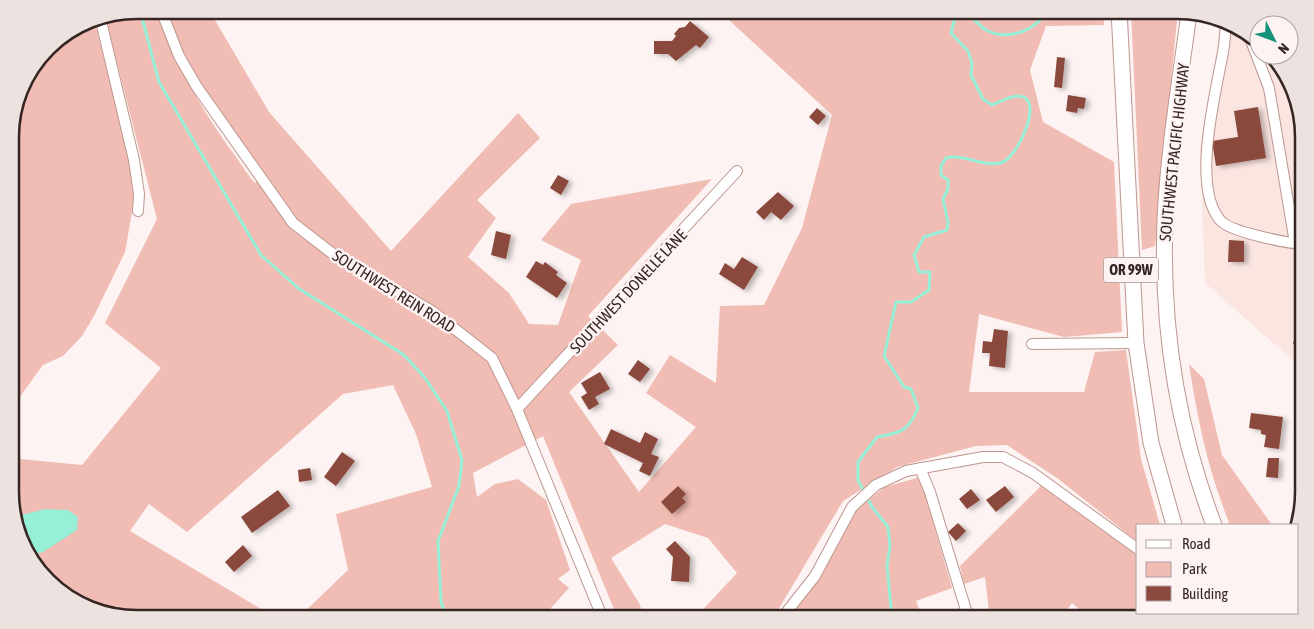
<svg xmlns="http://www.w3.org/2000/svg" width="1314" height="629" font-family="'Asap Condensed',sans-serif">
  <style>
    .built { fill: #fae5e1 }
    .green { fill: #f0bcb3 }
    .water { fill: #96efd6 }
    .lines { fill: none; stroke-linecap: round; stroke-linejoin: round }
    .stream { stroke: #96efd6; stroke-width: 3 }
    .building { fill: #8b483e; filter: url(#shadow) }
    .minor-casing { stroke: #bd968f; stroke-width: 12 }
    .highway-casing { stroke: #bd968f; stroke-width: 17 }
    .minor { stroke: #fff; stroke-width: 10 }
    .highway { stroke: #fff; stroke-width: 15 }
    .labels { text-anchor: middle; stroke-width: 5; stroke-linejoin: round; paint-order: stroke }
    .shield { fill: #fcf3f2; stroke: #716461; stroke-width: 1 }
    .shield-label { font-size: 15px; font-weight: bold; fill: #362623 }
    .street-label { font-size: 16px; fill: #362623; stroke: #fcf3f2 }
    .rim { fill: none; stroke: #362623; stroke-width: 2.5 }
  </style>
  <defs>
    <filter id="shadow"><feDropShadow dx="4" dy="2" stdDeviation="2.5" flood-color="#0004"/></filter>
  </defs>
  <rect width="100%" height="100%" fill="#fcf3f2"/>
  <path class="built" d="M1222,21L1233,23L1259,46V55H1270L1282,66L1303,121L1304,370L1205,283L1200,150Z"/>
  <path class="green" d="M137,10H158C174,61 199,105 230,149C239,160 246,173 255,183L264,175L203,87L182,52L167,10H209L269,112L391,251L518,113L540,138L477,200L496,218L468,257L509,293L529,324L558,325L581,260L541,240L571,204L712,179L588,316L618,345L569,392L639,492L696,427L646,393L670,355L716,383L720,306L764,305L802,228L832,115L718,10H1103L1104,25L1046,26L1030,70L1043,122L1114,162L1122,332L1064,337L979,314L969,392H1084L1095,352L1126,350L1141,459L1160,525H1138V542L1057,478L1007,445L976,446L897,467L843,501L775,615L770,619H694L737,573L708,538L665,524L611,558L639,603L645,619H618L543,436L473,473L477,497L495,484L518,479L546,500L570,570L558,579L569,588L541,619H297L348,570L336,514L432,487L416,434L393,385L343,394L187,532L149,504L130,531L278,619H155L147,611L141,619H137L81,606L36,569L11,509L10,128L23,81L53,42L94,19L134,179L135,195L125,252L95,314L82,336L63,356L43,365L21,395L11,421L21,459L82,465L161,368L105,323L157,219L105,16Z
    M1131,10H1178L1155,246L1142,250Z
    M1189,364L1204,379L1222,455L1272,525H1230C1208,470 1198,422 1189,364Z
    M920,477L952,588L916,601L923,619H791L857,508L885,487Z
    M1041,486L1138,556V613H1166L1167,619H1091L1072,603L1060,619H990L985,577L964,584L960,566Z"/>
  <path class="water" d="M45,509L68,510L78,517L77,530L43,552L30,555L14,517Z"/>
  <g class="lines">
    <path class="stream" d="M140,10L159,82L261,255L298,288L404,355L425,378L447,411L462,460L459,486L438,541L441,601L446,619
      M892,619L887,565L890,546L888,527L872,507L858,480V462L877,437C900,433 909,431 918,408L911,389L904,387L884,356L896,302H911L929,290L930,272H919L914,255L924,237L947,230L948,222L943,199L948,189V180L941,175V166L946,158C965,153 986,169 1003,162C1018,156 1046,96 1018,96C1010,96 999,102 992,105L983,99L971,75L972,63L968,51L951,33L955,18L968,14C974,18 979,26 986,30C1004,40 1028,33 1041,19L1032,10"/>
  </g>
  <path class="building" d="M690,21L709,37L700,48L696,45L676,61L668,54H654V41H672L676,36L674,34L679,28L685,27Z
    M1057,57L1065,58L1062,88L1054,87Z
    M1068,95L1086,98L1084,109L1078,108L1077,113L1066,111Z
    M1258,107L1266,158L1216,166L1212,141L1238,137L1234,111Z
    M817,108L826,116L818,125L809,117Z
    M558,175L569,181L561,195L550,188Z
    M778,192L794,206L781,220L771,212L764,220L756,212Z
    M496,231L511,235L506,259L491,255Z
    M1229,240L1244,241V262H1228Z
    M742,257L758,267L744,290L719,274L725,263L734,269Z
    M536,261L543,265L545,262L558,272L556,275L567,283L557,298L526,277Z
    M1298,326L1304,328V347L1293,344Z
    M994,329L1008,331L1005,368L989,366L990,353H982L983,341L992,342Z
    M638,360L650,369L640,382L628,374Z
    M600,372L610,389L595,397L599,404L589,410L581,397L587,393L581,383Z
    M1251,413L1283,417L1279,449L1264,447L1266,435L1261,434V430L1249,428Z
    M611,429L640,443L645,432L658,439L651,454L659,457L650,476L639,471L643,463L604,444Z
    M342,452L355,461L336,486L324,477Z
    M1268,458H1279L1278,478L1266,477Z
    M310,468L312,480L299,482L298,470Z
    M678,486L686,494L682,498L686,502L672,514L661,502Z
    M1005,486L1014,497L996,512L986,500Z
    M971,489L980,500L967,509L959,499Z
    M278,490L290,506L252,533L241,517Z
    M958,523L966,531L956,541L948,532Z
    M675,541L690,557L689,582L671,581L673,557L666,549Z
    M243,545L252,556L234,572L225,562Z
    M944,611L958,619H940Z"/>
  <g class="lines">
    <g class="minor-casing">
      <path id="minor" d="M161,10L179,56L197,87L293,223L333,254L432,311L492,358L517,409L603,619
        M100,17L134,160L139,194L138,211
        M1226,21C1225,32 1225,42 1223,52C1216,92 1191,186 1220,220C1229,232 1287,243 1303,244
        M1250,38L1269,88L1295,243
        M1032,344L1136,343
        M517,409L737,171
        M920,468L930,492L966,610
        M1171,613L1173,619
        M781,619L815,576L852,507L876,485L906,471L983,457H1003L1033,473L1138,549"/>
    </g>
    <g class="highway-casing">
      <path id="highway" d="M1119,10L1136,343L1151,443L1174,525
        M1189,13C1180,81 1168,151 1165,220C1161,324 1177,428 1214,525"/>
    </g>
    <use href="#minor" class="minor"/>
    <use href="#highway" class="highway"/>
  </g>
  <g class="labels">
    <rect class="shield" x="1103.5" y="257.5" width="55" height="25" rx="4"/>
    <g class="shield-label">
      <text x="1131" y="275">OR 99W</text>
    </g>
    <g class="street-label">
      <text transform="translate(1174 152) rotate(-84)" y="6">SOUTHWEST PACIFIC HIGHWAY</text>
      <text transform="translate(394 291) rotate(32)" y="6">SOUTHWEST REIN ROAD</text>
      <text transform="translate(628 291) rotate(-47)" y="6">SOUTHWEST DONELLE LANE</text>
    </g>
  </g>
  <path d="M0 0H1314V629H0ZM137 19H1177A118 118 0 0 1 1295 137V492A118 118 0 0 1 1177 610H137A118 118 0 0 1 19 492V137A118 118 0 0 1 137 19Z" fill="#ece3e1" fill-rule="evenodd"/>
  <path class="rim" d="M137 19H1177A118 118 0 0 1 1295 137V492A118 118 0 0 1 1177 610H137A118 118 0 0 1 19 492V137A118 118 0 0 1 137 19Z"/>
  <rect x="1136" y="524" width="162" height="90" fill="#fcf3f2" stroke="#ada19f"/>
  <rect x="1146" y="540" width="25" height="8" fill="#ffffff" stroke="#ada19f"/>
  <text x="1182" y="549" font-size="15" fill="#362623">Road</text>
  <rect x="1146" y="562" width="25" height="15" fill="#f0bcb3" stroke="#ada19f"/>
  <text x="1182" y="574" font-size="15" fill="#362623">Park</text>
  <rect x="1146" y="586" width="25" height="15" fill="#8b483e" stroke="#ada19f"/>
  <text x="1182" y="599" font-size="15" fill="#362623">Building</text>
  <g transform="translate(1274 40) rotate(132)"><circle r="24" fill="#fcf3f2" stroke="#ada19f"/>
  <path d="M0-4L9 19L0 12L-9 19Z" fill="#14927a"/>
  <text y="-8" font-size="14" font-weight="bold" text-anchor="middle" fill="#362623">N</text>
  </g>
</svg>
